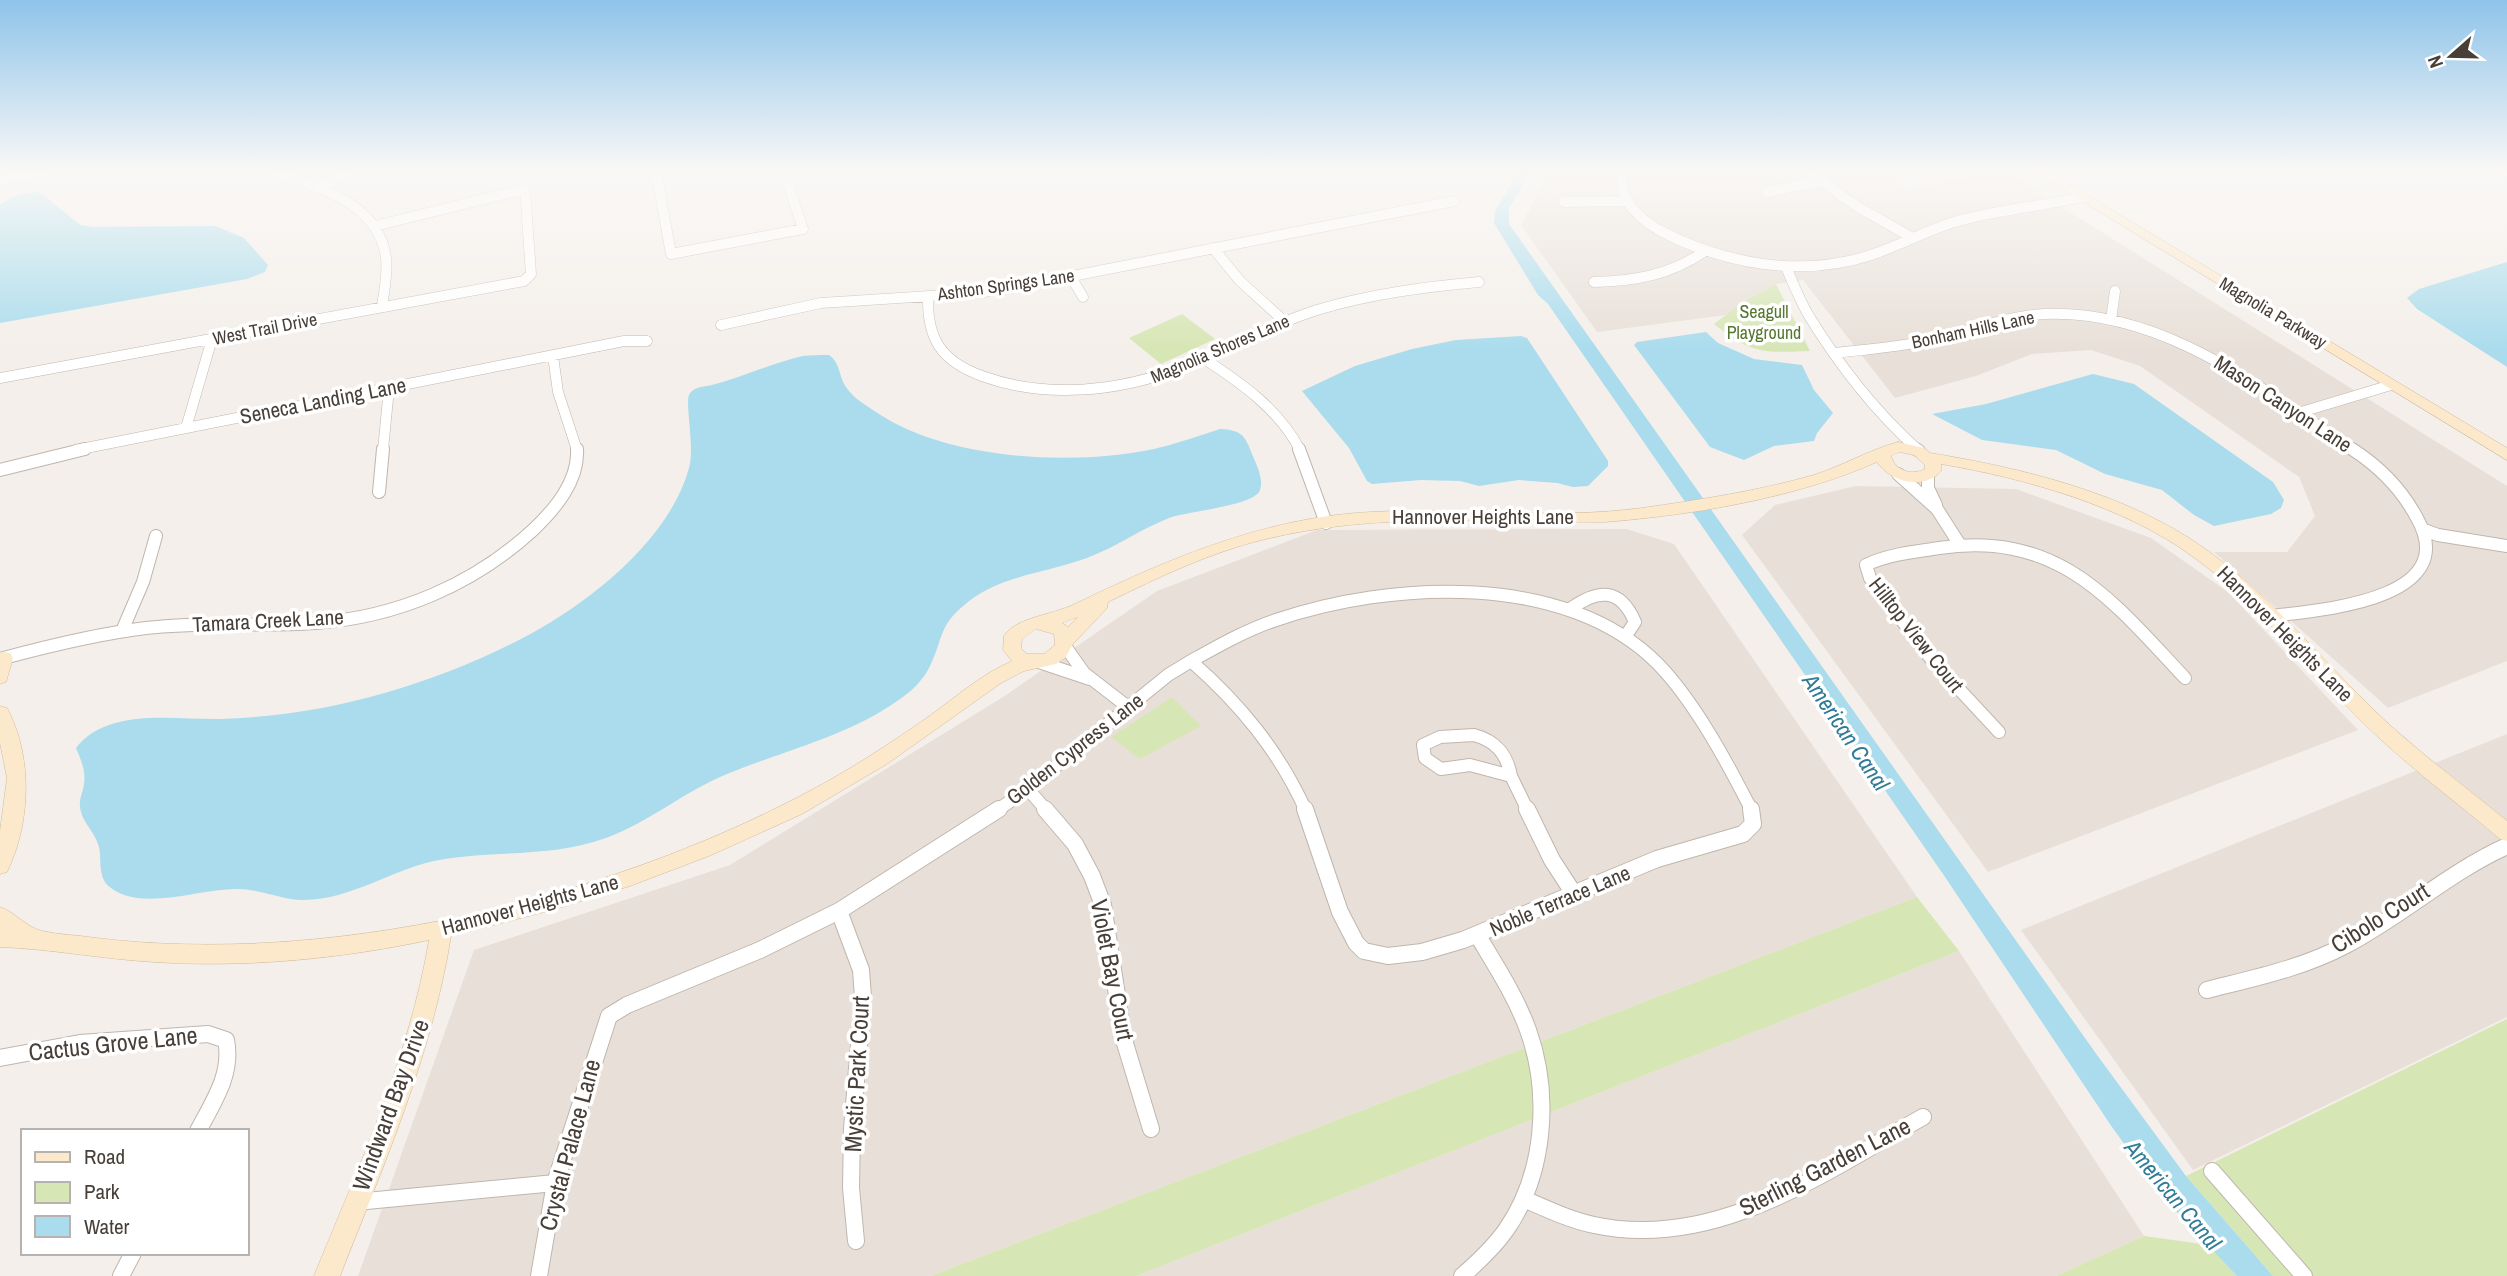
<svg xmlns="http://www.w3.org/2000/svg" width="2507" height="1276" font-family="'Archivo Narrow',sans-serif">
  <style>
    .residential { fill: #e8e0d8 }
    .green { fill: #d7e6b5 }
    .water { fill: #aadced }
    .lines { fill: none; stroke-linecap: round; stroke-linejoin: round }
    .street-far2-casing { stroke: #bfb6ad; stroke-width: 11 }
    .street-far1-casing { stroke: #bfb6ad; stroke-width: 14 }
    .street-casing { stroke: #bfb6ad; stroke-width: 18 }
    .secondary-casing { stroke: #d1bb9c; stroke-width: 1 }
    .street-far2 { stroke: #fff; stroke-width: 10 }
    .street-far1 { stroke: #fff; stroke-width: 12 }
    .street { stroke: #fff; stroke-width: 16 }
    .secondary { fill: #fce9cc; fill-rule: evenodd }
    .labels { text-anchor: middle; stroke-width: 7; stroke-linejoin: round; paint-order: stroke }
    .far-street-label { font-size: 18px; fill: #483f38; stroke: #fff }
    .far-park-label { font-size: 18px; fill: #55772e; stroke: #fff }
    .street-label { font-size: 21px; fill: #483f38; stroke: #fff }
    .water-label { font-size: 23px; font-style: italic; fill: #307b96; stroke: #fff }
    .near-street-label { font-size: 24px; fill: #483f38; stroke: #fff }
  </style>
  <rect width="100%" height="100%" fill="#f4efea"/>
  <path class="residential" d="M1550,171H1876L1905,190L2004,171L2507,486V661L2388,708L2214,552H2287L2315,516L2299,477L2140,366L2091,350L2032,354L1976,376L1895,398L1803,280L1776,284L1726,315L1597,332L1521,225Z
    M1856,486L2016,489L2151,538L2228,592L2358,730L1988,872L1742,535L1775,505Z
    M1627,529L1674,544L1917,897L931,1276H358L474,950L730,865L1003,697L1157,591L1317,530Z
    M2507,734V1017L2193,1170L2021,930Z
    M1959,951L2144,1236L2056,1276H1136Z"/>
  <path class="green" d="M1776,284L1810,351C1764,353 1751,354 1714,324L1739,305Z
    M1182,314L1215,339L1161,364L1129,338Z
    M1172,697L1201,726L1140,759L1111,737Z
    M1917,897L1959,951L1136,1276H931Z
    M2507,1019V1276H2273L2186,1176Z
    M2144,1236L2209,1245L2237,1276H2056Z"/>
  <path class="water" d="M1519,171H1532L1509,208V224L2097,1055L2186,1176L2273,1276H2237L2161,1195L2112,1127L1943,874L1548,304L1538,295L1494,223L1495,211Z
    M33,192L41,193L80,225L92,227L215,226L244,238L268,265L265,272L247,279L0,323V204L18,195Z
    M2507,262V367L2417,309L2407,298L2419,289Z
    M1706,332L1718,343L1754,359L1802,365L1814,390L1833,413L1817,433L1814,441L1774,446L1744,460L1710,447L1634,345L1637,342Z
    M1521,336L1527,338L1608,461V466L1588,486L1573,487L1557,483L1519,480L1479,486L1460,481L1421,480L1372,484L1367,481L1349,448L1302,391L1355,366L1412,349L1456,340Z
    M829,355C840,362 839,377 846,387C854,399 867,406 879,414C949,460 1073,466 1154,449C1176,444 1198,436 1220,429C1241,430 1245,435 1252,454C1256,464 1264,478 1260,490C1255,506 1187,511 1169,518C1141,529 1116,547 1087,558C1043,574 998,575 962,607C939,626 942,642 930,666C925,678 911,692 900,699C846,738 780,751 720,777C680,795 647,823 606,838C547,859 494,849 434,861C389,871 352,899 304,900C286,901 260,889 238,889C202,888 142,912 111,888C97,878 102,861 99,847C95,831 81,822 80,806C79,799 83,792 84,784C86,771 81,760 76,748C108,707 174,720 220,719C325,716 426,687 519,640C584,607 669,542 689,468C695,449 685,403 689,395C694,386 703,387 712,385C743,377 772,363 803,356C811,355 820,355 829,355Z
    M2093,374L2134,384L2273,482L2284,500L2281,508L2271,514L2214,526L2194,515L2162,490L2105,474L2056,450L1982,440L1932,414L1986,404Z"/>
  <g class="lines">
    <g class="street-far2-casing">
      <path id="street-far2" d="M273,171C318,188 379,202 386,258C388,274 384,291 382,307
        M656,171L671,254L803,229L784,171
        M1622,171C1618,199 1637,217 1659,230C1723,264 1801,278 1871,255C1898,246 1924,232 1951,223C1993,210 2039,207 2082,197
        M1807,171L1858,207L1911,237
        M182,173L186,171
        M0,180L52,171
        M318,188L352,171
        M1767,192L1821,181
        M1564,202L1626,201
        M1213,248L1240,281L1284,321
        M1786,267C1793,283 1800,301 1809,316C1839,365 1876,412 1918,450
        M1071,277L1083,297
        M1594,282C1635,281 1671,275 1705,251
        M928,296C927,339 941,361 982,376C1045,399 1118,392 1180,368C1226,350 1269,325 1317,310C1370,294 1424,287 1479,282
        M2111,320L2115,291
        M721,325L821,303L977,293L1012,288L1454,201
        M1835,353C1868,349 1903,347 1935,339C1971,331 2006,316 2044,314C2163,309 2260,388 2354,450
        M553,356L558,392L577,450
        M1203,358C1241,383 1279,409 1300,450
        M0,378L524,281L531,274L525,189L375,226
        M2298,413L2391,385
        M186,428L212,339
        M76,450L624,341H647
        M383,450L389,388"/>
    </g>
    <g class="street-far1-casing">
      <path id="street-far1" d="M1299,449L1326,523
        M1916,449L1919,451
        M0,470L85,449
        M1898,474L1937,509L1960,545
        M1928,475V488L1936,505
        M379,492L383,449
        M2424,530L2438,535L2507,546
        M1570,609C1598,589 1620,587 1635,622L1625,637
        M2271,616C2321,610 2463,600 2417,518C2401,488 2380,467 2352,449
        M122,631L143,582L156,536
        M1065,646L1084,673L1128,707
        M0,659C48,646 96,634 146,628C203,621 259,627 316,623C397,617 473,585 533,530C555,509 579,481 577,449
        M1191,661C1240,704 1279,751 1306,811
        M1191,661C1218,646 1246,630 1276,620C1390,581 1566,571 1658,664C1695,702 1728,764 1752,811
        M1039,662L1090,679
        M1999,732L1931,659L1870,578L1866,565C1889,554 1914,552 1939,548C2059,531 2110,598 2185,678
        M1474,735C1496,741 1507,754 1511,776L1470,765L1441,769L1425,758L1423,745L1440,737Z
        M1511,776L1528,811
        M1028,789L1047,811
        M996,811L1028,789L1168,675L1191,661"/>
    </g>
    <g class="street-casing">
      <path id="street" d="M1045,809L1075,844L1092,876L1103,905L1124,1040L1151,1129
        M1305,809L1340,912L1356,943L1364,951L1388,956L1422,952L1463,940L1657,859L1743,834L1753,824L1751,809
        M1527,809L1552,860L1574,894
        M839,911L861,970L863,997L852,1129L851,1188L856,1241
        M2207,990C2254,978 2303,968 2346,945C2402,916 2449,872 2507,846
        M0,1058L80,1043L208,1034L226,1040C233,1074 213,1102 198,1131
        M2212,1171L2304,1276
        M1524,1199C1547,1209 1570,1220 1594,1225C1715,1251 1823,1173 1923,1117
        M356,1202L555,1183
        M121,1276L133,1253
        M539,1276L555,1183L609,1016L627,1005L760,950L839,911L999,809
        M1462,1276C1478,1262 1494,1247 1506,1230C1545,1174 1551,1094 1528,1030C1516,997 1496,966 1478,936"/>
    </g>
    <g class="secondary-casing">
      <path id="secondary" d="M2033,171H2047L2507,448V460Z
        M1898,442L1924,448L1930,453C2022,468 2126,493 2204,548C2275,598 2328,669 2392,727C2429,760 2469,790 2507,821V841L2500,839C2460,805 2417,773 2378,737C2315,678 2263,607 2192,556C2124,506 2024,478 1941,464V471C1924,491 1890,482 1877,462C1796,498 1693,515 1605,522C1493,522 1376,512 1266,539C1211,552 1159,577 1108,602L1107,608L1073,644L1065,658L1056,664L1024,671L1001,683L887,764L802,814L709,856L630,886L556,909L451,936C432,1055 384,1164 340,1276H314C359,1166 409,1058 429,940C340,959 244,968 154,962C102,959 52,949 0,947V907C15,912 27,928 42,931C59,935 78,935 96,938C327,966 602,901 806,793C850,770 891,743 931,715C957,696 982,674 1012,661L1003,650L1004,636C1016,617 1053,615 1075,604C1168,559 1266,517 1371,512C1461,507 1553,520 1642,508C1699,500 1758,491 1814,475C1842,466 1869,450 1898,442ZM1900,452L1914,455L1925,465V469C1912,476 1895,471 1891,456ZM1078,617L1068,627L1062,623ZM1036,629L1054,634L1055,645L1044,654H1027L1021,648L1022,639Z
        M4,652L10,653L13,658L6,682L0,684V653Z
        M0,706L7,708C33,756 31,823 7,872L0,874V831L7,778L0,743Z"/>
    </g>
    <use href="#street-far2" class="street-far2"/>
    <use href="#street-far1" class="street-far1"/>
    <use href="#street" class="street"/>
    <use href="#secondary" class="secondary"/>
  </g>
  <linearGradient id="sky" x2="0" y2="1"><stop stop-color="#8fc4ea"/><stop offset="0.49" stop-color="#faf8f6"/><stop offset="1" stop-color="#faf8f6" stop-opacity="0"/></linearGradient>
  <rect width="2507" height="350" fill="url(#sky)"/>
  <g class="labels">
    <g class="far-street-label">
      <text transform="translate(1006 285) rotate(-8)" y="6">Ashton Springs Lane</text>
      <text transform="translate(2273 313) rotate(31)" y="6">Magnolia Parkway</text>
      <text transform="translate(265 329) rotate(-11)" y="6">West Trail Drive</text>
      <text transform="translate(1973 330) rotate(-12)" y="6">Bonham Hills Lane</text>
      <text transform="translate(1220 349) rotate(-23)" y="6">Magnolia Shores Lane</text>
    </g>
    <g class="far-park-label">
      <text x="1764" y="318">Seagull<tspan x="1764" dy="21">Playground</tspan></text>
    </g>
    <g class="street-label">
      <text transform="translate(323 401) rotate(-11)" y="7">Seneca Landing Lane</text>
      <text transform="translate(2283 404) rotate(33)" y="7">Mason Canyon Lane</text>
      <text x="1483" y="524">Hannover Heights Lane</text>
      <text transform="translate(268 621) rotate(-3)" y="7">Tamara Creek Lane</text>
      <text transform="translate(2285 634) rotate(45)" y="7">Hannover Heights Lane</text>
      <text transform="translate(1916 635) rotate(52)" y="7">Hilltop View Court</text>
      <text transform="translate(1075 749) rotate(-38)" y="7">Golden Cypress Lane</text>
      <text transform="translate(1560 901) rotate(-23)" y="7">Noble Terrace Lane</text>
      <text transform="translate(530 905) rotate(-15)" y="7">Hannover Heights Lane</text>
    </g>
    <g class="water-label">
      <text transform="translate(1846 732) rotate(56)" y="8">American Canal</text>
      <text transform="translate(2173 1195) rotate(50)" y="8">American Canal</text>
    </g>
    <g class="near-street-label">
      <text transform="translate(2380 918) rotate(-32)" y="8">Cibolo Court</text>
      <text transform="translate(1112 970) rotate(79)" y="8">Violet Bay Court</text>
      <text transform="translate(113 1044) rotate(-6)" y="8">Cactus Grove Lane</text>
      <text transform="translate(857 1074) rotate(-87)" y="8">Mystic Park Court</text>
      <text transform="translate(391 1105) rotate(-70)" y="8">Windward Bay Drive</text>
      <text transform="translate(570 1145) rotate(-75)" y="8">Crystal Palace Lane</text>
      <text transform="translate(1825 1167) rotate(-27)" y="8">Sterling Garden Lane</text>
    </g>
  </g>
  <rect x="21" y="1129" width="228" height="126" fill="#ffffff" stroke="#b6b2af" stroke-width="2"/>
  <rect x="35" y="1152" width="35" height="10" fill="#fce9cc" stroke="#b6b2af" stroke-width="2"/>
  <text x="84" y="1164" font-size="21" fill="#483f38">Road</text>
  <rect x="35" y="1182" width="35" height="21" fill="#d7e6b5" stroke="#b6b2af" stroke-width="2"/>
  <text x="84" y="1199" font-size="21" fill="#483f38">Park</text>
  <rect x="35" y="1216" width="35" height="21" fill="#aadced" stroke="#b6b2af" stroke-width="2"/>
  <text x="84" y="1234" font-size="21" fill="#483f38">Water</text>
  <g transform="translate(2451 56) rotate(250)" stroke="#ffffff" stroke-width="5" paint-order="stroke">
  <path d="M0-5L12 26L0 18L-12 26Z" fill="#483f38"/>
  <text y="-10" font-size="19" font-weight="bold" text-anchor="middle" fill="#483f38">N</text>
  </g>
</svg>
